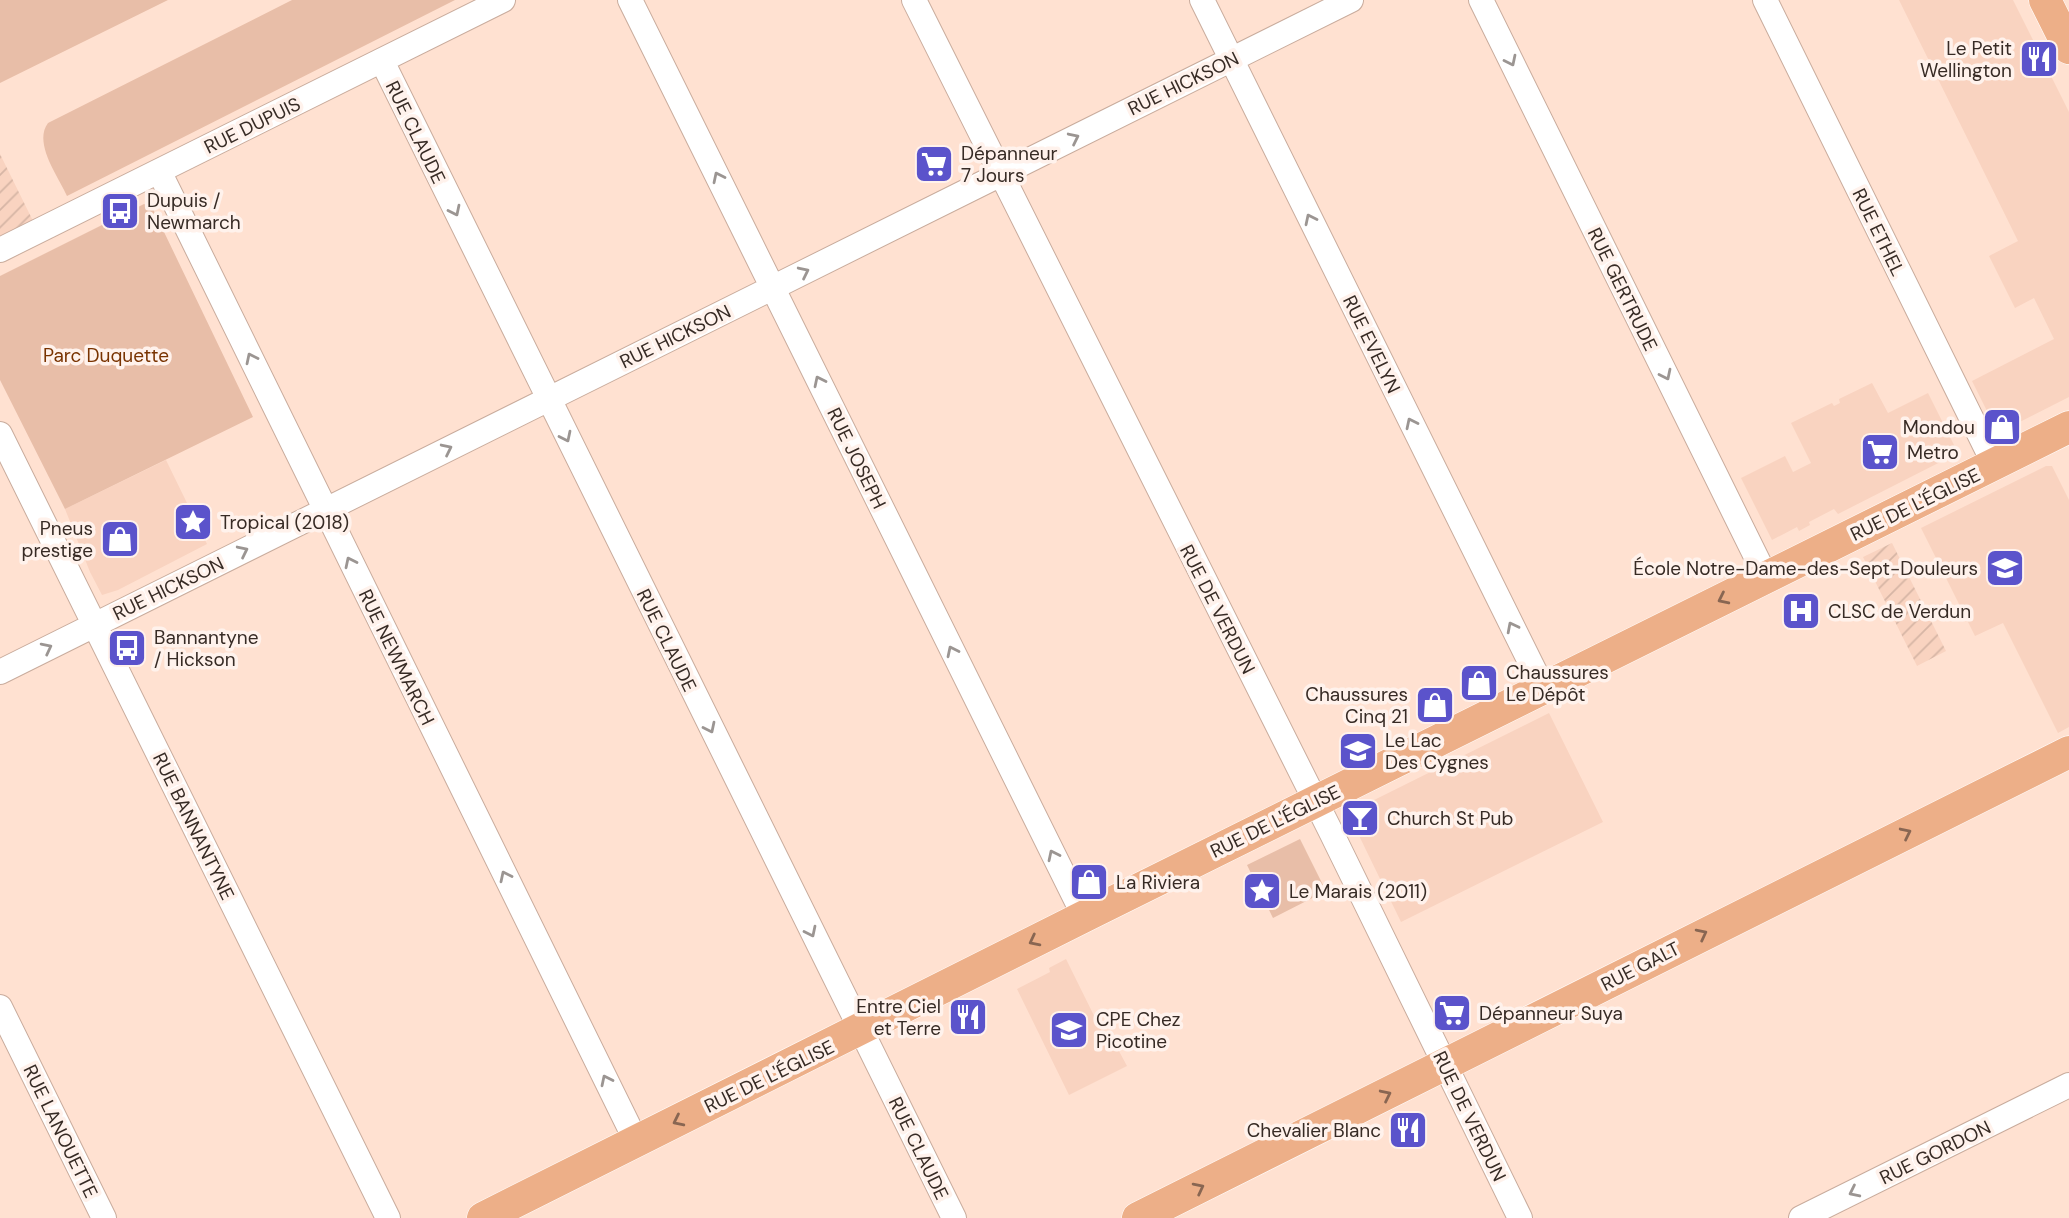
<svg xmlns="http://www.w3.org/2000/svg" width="2069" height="1218" font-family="'DM Sans',sans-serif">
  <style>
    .built { fill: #f9d3c0 }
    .industrial { fill: url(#industrial-furrows) }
    .green { fill: #e8bea8 }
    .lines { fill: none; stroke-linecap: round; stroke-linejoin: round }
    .minor-casing { stroke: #c9ac9d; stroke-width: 26 }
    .major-casing { stroke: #fff; stroke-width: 33 }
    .minor { stroke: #fff; stroke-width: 24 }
    .major { stroke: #edaf88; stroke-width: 32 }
    .oneway { stroke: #9b9592 }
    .oneway2 { stroke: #896652 }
    .labels { text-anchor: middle; stroke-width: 7; stroke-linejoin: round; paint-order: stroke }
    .poi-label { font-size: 19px; fill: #372b25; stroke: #fff2ec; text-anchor: start }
    .street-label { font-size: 19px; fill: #372b25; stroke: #fff2ec }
    .park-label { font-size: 19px; fill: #793300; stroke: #fff2ec }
  </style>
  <defs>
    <pattern id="industrial-furrows" width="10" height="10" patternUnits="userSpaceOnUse" patternTransform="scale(1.75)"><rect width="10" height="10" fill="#f9d3c0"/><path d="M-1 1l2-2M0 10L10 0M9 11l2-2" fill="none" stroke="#d6b5a5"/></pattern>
  </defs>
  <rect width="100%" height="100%" fill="#ffe1d1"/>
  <path class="built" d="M1899,0H2013L2069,112V397L1998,433L1972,381L2054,339L2034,298L2015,308L1989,256L2018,241Z
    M1872,383L1888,413L1928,393L1958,453L1838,514L1834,509L1809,522L1810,525L1799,531L1797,527L1772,540L1741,478L1785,456L1793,472L1811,463L1791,423L1832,403L1834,406L1840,403L1839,399Z
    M166,460L207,544L118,590L102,595L90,572L65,509Z
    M2046,466H2052L2069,500V727L2058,733L2003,623L1975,636L1921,528Z
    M1549,713L1603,822L1401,922L1348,813Z
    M1066,959L1107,1042L1113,1040L1127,1066L1069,1095L1017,989L1050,972L1049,968Z"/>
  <path class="industrial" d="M0,154L34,223L0,243Z
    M1892,543L1946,651L1917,666L1863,557Z"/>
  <path class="green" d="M0,0H168L0,83Z
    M292,0H455L67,196C58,176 33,143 48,123Z
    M144,204L152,207L253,417L65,509L0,380V276Z
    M1300,839L1326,891L1273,918L1247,865Z"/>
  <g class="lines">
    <g class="minor-casing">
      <path id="minor" d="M630,0L1084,916
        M914,0L1332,834L1520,1218
        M1202,0L1543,688
        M1481,0L1766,577
        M1765,0L1994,464
        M382,61L954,1218
        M159,171L636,1141
        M0,250L503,0
        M0,434L388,1218
        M0,672L1351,0
        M0,1007L104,1218
        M1801,1218L2069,1085"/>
    </g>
    <g class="major-casing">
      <path id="major" d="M2045,0L2069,48
        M483,1218L1089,914L2069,427
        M1138,1218L2069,752"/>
    </g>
    <use href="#minor" class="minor"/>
    <use href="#major" class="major"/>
  </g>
  <defs><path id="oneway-chevron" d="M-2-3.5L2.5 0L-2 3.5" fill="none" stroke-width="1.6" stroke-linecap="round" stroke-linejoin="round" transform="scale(1.75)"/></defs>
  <g class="oneway">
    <use href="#oneway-chevron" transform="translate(1511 61) rotate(64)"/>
    <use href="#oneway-chevron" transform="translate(1074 138) rotate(-26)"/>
    <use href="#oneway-chevron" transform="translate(718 177) rotate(-116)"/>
    <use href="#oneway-chevron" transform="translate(455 211) rotate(64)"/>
    <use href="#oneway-chevron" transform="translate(1310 219) rotate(-116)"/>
    <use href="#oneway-chevron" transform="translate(804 272) rotate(-26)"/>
    <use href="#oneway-chevron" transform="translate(251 358) rotate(-116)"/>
    <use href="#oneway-chevron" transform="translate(1666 375) rotate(64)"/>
    <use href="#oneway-chevron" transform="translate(819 381) rotate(-116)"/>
    <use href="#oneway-chevron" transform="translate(1411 423) rotate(-116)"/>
    <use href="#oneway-chevron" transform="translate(566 437) rotate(64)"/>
    <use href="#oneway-chevron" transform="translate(447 449) rotate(-26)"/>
    <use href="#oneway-chevron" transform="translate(243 551) rotate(-26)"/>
    <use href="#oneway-chevron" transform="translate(350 562) rotate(-116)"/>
    <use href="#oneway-chevron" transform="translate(1512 627) rotate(-117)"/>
    <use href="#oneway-chevron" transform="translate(47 648) rotate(-27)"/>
    <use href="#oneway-chevron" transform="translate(952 651) rotate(-116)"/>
    <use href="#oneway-chevron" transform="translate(710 728) rotate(64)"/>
    <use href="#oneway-chevron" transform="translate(1053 855) rotate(-116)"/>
    <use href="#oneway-chevron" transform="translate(505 876) rotate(-116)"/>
    <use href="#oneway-chevron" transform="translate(811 932) rotate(64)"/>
    <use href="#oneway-chevron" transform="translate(606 1080) rotate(-116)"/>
    <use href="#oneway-chevron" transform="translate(1854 1192) rotate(154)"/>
  </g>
  <g class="oneway2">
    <use href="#oneway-chevron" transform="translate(1723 599) rotate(154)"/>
    <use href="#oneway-chevron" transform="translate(1906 833) rotate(-26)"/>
    <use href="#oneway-chevron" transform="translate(1702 934) rotate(-27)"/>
    <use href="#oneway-chevron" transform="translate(1034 941) rotate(153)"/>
    <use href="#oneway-chevron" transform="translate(1386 1095) rotate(-26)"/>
    <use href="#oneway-chevron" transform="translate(678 1121) rotate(154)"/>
    <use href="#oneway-chevron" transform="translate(1199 1188) rotate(-27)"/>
  </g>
  <defs>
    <g id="restaurant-square" transform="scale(2.0125)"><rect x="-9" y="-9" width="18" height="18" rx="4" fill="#5b53cb" stroke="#fff2ec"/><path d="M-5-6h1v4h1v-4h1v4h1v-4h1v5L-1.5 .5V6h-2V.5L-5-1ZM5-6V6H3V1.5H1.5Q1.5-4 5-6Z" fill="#fff"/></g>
    <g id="supermarket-square" transform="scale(2.0125)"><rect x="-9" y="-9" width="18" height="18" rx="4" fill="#5b53cb" stroke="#fff2ec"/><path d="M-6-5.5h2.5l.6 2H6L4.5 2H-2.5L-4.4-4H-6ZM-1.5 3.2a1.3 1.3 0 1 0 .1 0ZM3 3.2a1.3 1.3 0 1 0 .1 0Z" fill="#fff"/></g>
    <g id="bus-square" transform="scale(2.0125)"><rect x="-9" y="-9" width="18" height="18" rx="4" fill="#5b53cb" stroke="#fff2ec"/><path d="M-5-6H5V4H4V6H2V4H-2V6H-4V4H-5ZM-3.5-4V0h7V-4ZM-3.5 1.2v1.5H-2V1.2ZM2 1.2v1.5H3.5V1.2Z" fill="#fff"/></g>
    <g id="shop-square" transform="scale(2.0125)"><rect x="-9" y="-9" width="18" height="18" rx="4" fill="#5b53cb" stroke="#fff2ec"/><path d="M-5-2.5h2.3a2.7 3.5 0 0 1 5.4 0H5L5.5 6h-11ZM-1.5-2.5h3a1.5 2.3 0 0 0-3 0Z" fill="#fff"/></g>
    <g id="sight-square" transform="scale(2.0125)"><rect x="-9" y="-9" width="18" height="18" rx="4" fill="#5b53cb" stroke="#fff2ec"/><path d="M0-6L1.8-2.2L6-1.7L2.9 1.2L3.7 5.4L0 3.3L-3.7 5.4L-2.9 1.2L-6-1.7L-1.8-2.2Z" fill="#fff"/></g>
    <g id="school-square" transform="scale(2.0125)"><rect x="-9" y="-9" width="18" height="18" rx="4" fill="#5b53cb" stroke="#fff2ec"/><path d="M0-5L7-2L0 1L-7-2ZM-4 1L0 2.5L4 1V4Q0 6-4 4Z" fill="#fff"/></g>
    <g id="hospital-square" transform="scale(2.0125)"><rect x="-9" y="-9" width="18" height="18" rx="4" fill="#5b53cb" stroke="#fff2ec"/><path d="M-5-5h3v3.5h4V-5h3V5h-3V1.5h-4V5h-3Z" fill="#fff"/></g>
    <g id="bar-square" transform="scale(2.0125)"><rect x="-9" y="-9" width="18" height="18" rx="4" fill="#5b53cb" stroke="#fff2ec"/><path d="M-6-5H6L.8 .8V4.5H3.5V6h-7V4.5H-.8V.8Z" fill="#fff"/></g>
  </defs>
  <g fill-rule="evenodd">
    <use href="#restaurant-square" x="2039" y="59"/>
    <use href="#supermarket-square" x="934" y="164"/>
    <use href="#bus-square" x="120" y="211"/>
    <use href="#shop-square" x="2002" y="427"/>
    <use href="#supermarket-square" x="1880" y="452"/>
    <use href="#sight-square" x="193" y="522"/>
    <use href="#shop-square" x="120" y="539"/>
    <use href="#school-square" x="2005" y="568"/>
    <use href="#hospital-square" x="1801" y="611"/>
    <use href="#bus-square" x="127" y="648"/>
    <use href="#shop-square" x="1479" y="683"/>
    <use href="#shop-square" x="1435" y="705"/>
    <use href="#school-square" x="1358" y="751"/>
    <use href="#bar-square" x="1360" y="818"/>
    <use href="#shop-square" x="1089" y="882"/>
    <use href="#sight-square" x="1262" y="891"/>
    <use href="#supermarket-square" x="1452" y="1013"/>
    <use href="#restaurant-square" x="968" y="1017"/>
    <use href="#school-square" x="1069" y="1030"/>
    <use href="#restaurant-square" x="1408" y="1130"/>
  </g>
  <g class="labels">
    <g class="poi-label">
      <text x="2012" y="55" text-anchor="end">Le Petit<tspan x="2012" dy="22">Wellington</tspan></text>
      <text x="961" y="160">Dépanneur<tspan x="961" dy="22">7 Jours</tspan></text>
      <text x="147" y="207">Dupuis /<tspan x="147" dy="22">Newmarch</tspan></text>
      <text x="1975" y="434" text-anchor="end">Mondou</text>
      <text x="1907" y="459">Metro</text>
      <text x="220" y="529">Tropical (2018)</text>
      <text x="93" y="535" text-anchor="end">Pneus<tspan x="93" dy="22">prestige</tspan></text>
      <text x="1978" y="575" text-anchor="end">École Notre-Dame-des-Sept-Douleurs</text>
      <text x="1828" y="618">CLSC de Verdun</text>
      <text x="154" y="644">Bannantyne<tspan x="154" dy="22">/ Hickson</tspan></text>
      <text x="1506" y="679">Chaussures<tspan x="1506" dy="22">Le Dépôt</tspan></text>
      <text x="1408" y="701" text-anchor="end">Chaussures<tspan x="1408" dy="22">Cinq 21</tspan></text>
      <text x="1385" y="747">Le Lac<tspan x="1385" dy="22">Des Cygnes</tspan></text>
      <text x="1387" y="825">Church St Pub</text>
      <text x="1116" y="889">La Riviera</text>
      <text x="1289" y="898">Le Marais (2011)</text>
      <text x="941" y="1013" text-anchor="end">Entre Ciel<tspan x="941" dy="22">et Terre</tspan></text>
      <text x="1479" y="1020">Dépanneur Suya</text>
      <text x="1096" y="1026">CPE Chez<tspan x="1096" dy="22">Picotine</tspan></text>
      <text x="1381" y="1137" text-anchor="end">Chevalier Blanc</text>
    </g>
    <g class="street-label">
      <text transform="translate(1183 83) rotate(-26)" y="7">RUE HICKSON</text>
      <text transform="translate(252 125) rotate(-26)" y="7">RUE DUPUIS</text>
      <text transform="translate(416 132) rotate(64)" y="7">RUE CLAUDE</text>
      <text transform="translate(1879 232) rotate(64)" y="7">RUE ETHEL</text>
      <text transform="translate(1623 289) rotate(64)" y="7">RUE GERTRUDE</text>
      <text transform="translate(675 336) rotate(-26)" y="7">RUE HICKSON</text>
      <text transform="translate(1372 344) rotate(64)" y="7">RUE EVELYN</text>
      <text transform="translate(857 458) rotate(64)" y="7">RUE JOSEPH</text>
      <text transform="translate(1915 504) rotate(-26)" y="7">RUE DE L'ÉGLISE</text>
      <text transform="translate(168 588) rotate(-26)" y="7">RUE HICKSON</text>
      <text transform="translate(1218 609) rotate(63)" y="7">RUE DE VERDUN</text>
      <text transform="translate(667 640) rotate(64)" y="7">RUE CLAUDE</text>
      <text transform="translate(397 657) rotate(64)" y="7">RUE NEWMARCH</text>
      <text transform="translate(1275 821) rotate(-26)" y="7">RUE DE L'ÉGLISE</text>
      <text transform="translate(194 826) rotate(64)" y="7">RUE BANNANTYNE</text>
      <text transform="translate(1640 966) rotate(-27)" y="7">RUE GALT</text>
      <text transform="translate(769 1076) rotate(-26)" y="7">RUE DE L'ÉGLISE</text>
      <text transform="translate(1470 1116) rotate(64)" y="7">RUE DE VERDUN</text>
      <text transform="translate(61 1131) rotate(64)" y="7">RUE LANOUETTE</text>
      <text transform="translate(919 1148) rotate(64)" y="7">RUE CLAUDE</text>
      <text transform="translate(1935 1152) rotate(-26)" y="7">RUE GORDON</text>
    </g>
    <g class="park-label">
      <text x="106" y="362">Parc Duquette</text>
    </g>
  </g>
</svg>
